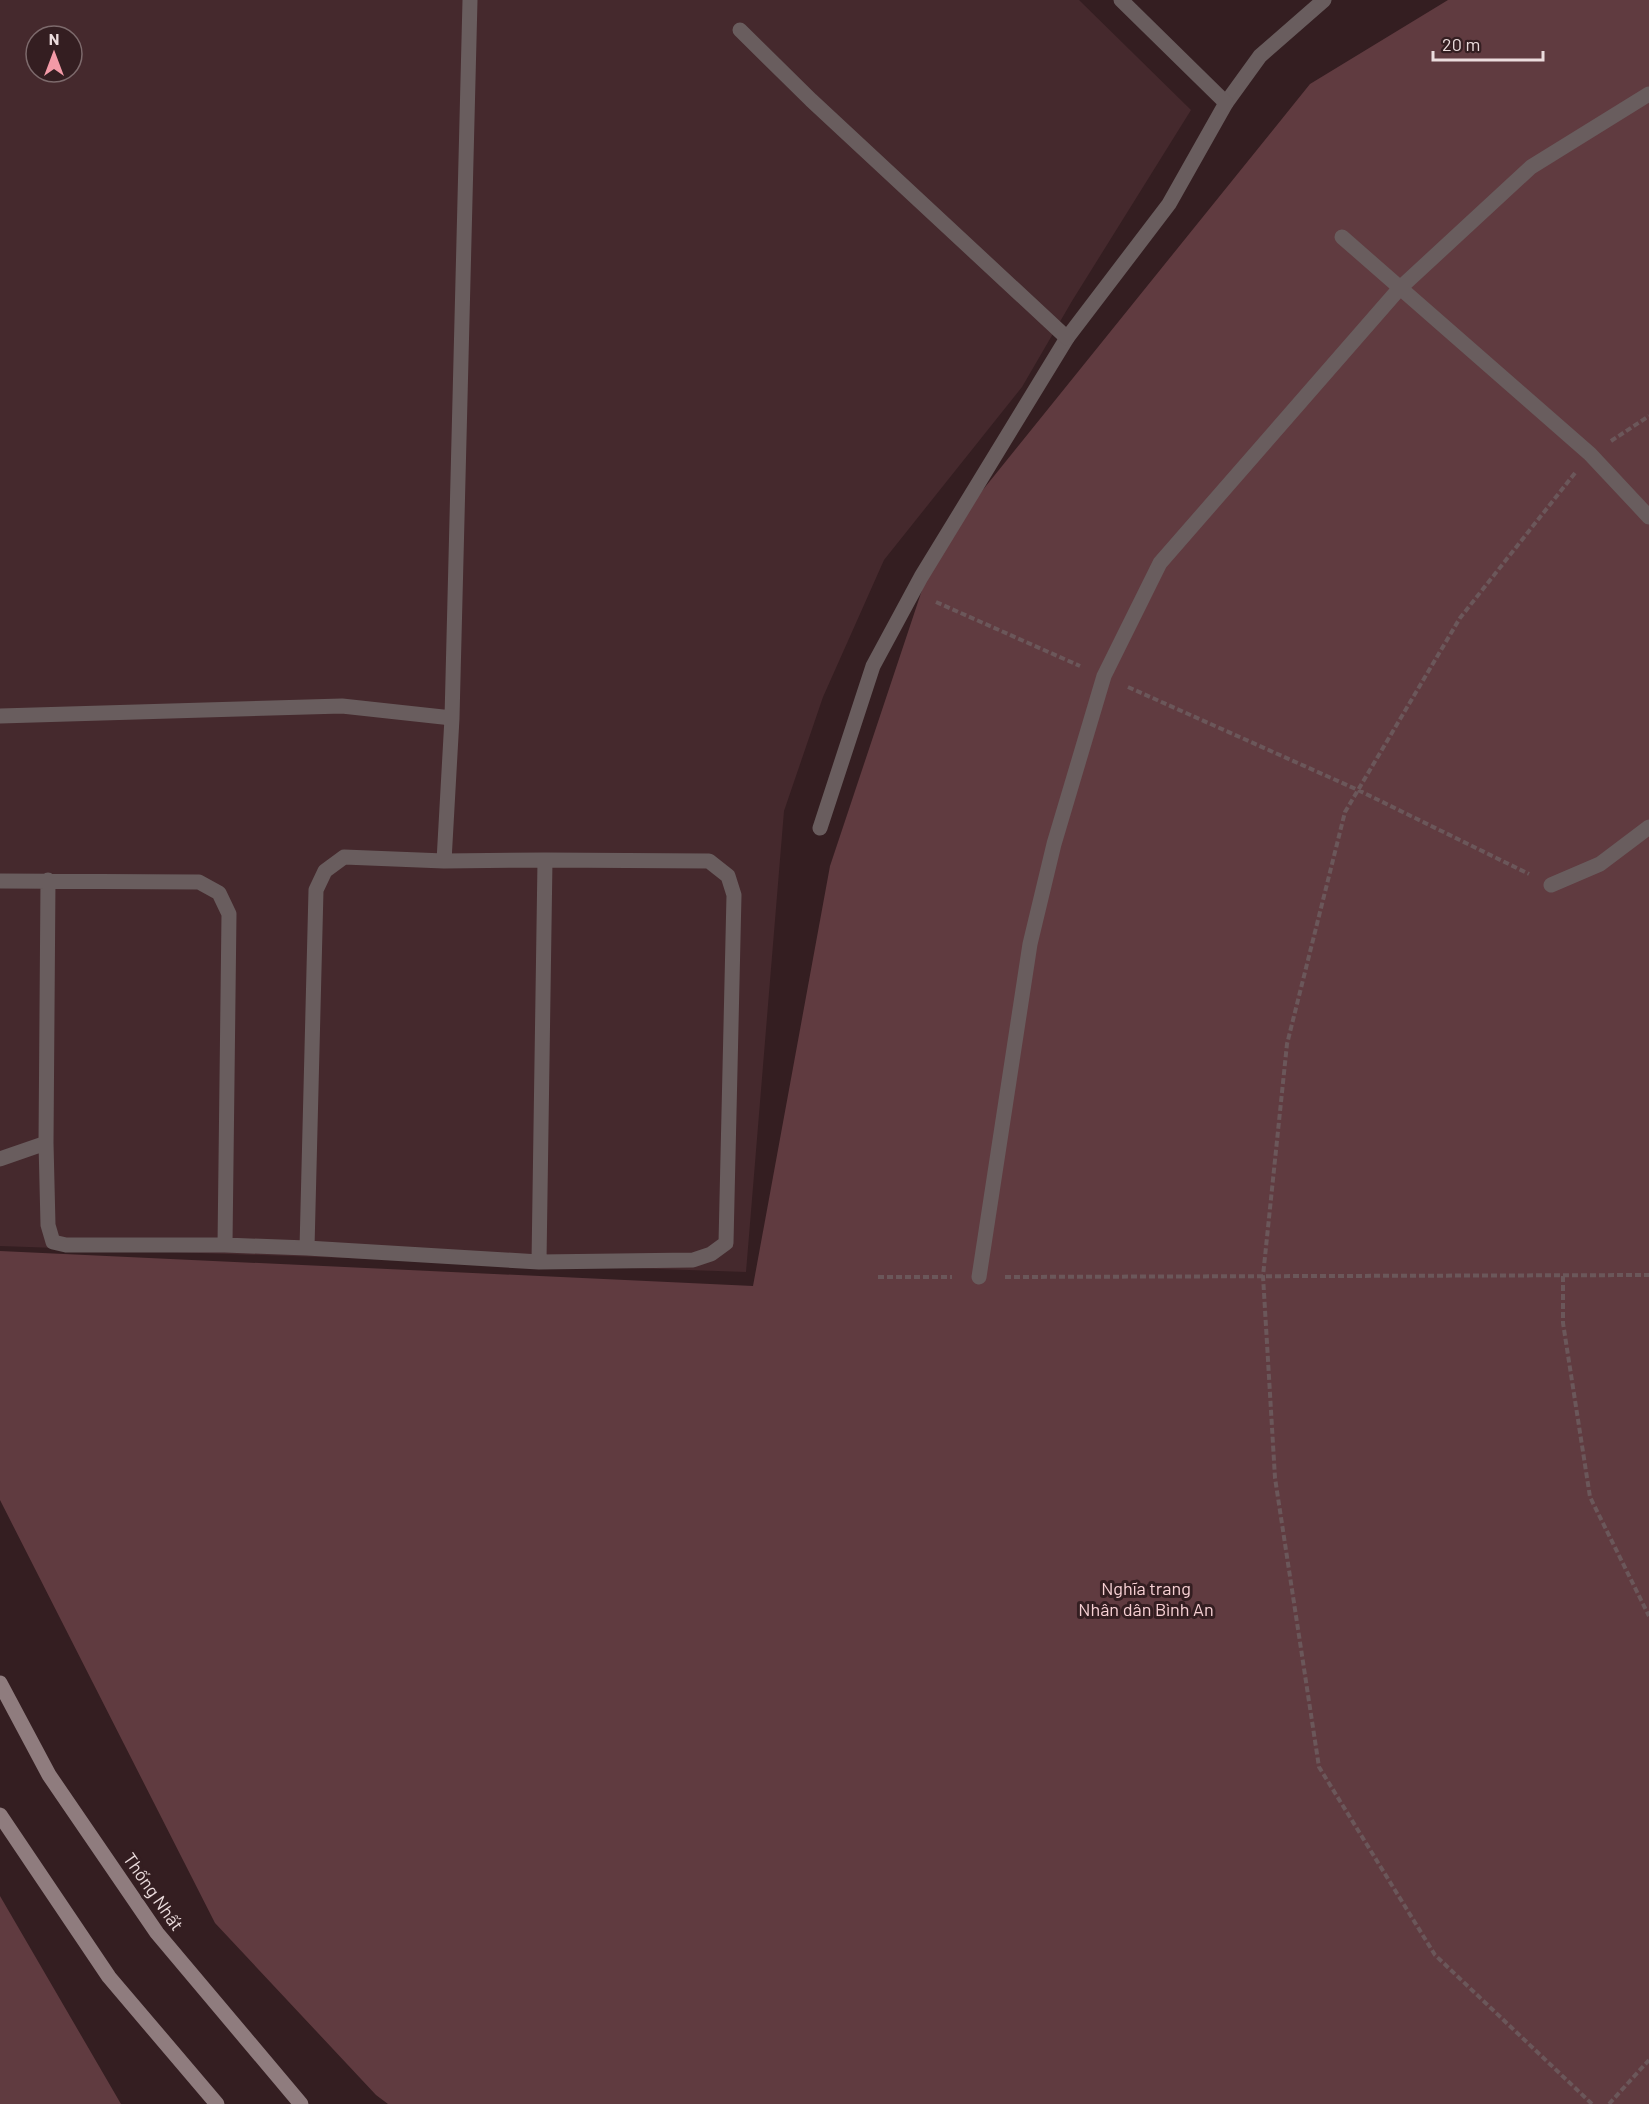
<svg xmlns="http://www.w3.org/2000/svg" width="1649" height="2104" font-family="Barlow,sans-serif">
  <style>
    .built { fill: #45292d; fill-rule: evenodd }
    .green { fill: #603b40 }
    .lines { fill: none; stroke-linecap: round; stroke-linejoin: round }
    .path { stroke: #6b575a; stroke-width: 4; stroke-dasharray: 6 3; stroke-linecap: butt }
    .service { stroke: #695d5e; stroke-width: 15 }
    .minor { stroke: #695d5e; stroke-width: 15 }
    .secondary { stroke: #8f7c7e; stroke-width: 15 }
    .labels { text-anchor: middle; stroke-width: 6; stroke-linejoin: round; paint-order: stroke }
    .park-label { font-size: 18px; fill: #f7d0d4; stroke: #341e21 }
    .street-label { font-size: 18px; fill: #ebdcdd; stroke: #341e21 }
  </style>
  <rect width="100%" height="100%" fill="#341e21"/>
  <path class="built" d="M0,0H1079L1191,110L1072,301L1022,387L884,560L823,697L784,811L746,1272L0,1246ZM36,36H72V72H36Z"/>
  <path class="green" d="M1448,0H1649V2104H388L376,2095L215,1923L0,1500V1251L753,1286L830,866L936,548L1310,84Z
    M0,1896L121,2104H0Z"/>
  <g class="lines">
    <path class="path" d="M1611,441L1649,416
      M1575,473L1460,618L1345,812L1287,1044L1263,1276L1275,1478L1319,1767L1435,1955L1592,2104
      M936,602L1080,666
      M1128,687L1358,790L1529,874
      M1563,1276V1323L1590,1497L1649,1616
      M878,1277H952
      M1005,1277L1649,1275
      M1609,2104L1649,2060"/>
    <path class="service" d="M1226,103L1260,56L1324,0
      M1342,237L1590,454L1649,517
      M0,716L342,706L452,718
      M820,828L873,666L921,577L1067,338
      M444,861L452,718L470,0
      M0,881L199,882L219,893L229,914L225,1245
      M1551,885L1600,864L1649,827
      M46,1143L48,1225L53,1242L66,1245H225L307,1248L316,890L325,871L344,857L444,861L545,860L539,1262
      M0,1159L46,1143L48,880
      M307,1248L539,1262L693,1260L711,1254L726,1243L734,895L728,876L709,861L545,860
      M979,1277L1030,944L1054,844L1104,676L1160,563L1399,289L1531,167L1649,94"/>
    <path class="minor" d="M740,30L811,100L1067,338L1169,204L1226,103L1121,0"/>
    <path class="secondary" d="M0,1683L49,1775L157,1933L301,2104
      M0,1815L109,1977L217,2104"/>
  </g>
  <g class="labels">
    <g class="park-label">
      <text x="1146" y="1595">Nghĩa trang<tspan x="1146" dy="21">Nhân dân Bình An</tspan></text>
    </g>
    <g class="street-label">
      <text transform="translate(153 1892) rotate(55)" y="6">Thống Nhất</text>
    </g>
  </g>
  <g transform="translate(54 54)"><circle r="28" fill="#341e21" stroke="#7d6a6c" stroke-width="1.5"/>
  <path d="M0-4.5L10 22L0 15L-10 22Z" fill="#f39aa7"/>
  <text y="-9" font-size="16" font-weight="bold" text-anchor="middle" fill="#ebdcdd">N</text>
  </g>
  <path d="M1433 51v9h110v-9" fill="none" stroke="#ebdcdd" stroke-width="3"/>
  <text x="1442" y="51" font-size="18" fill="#ebdcdd" stroke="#341e21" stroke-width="4.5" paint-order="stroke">20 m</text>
</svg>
